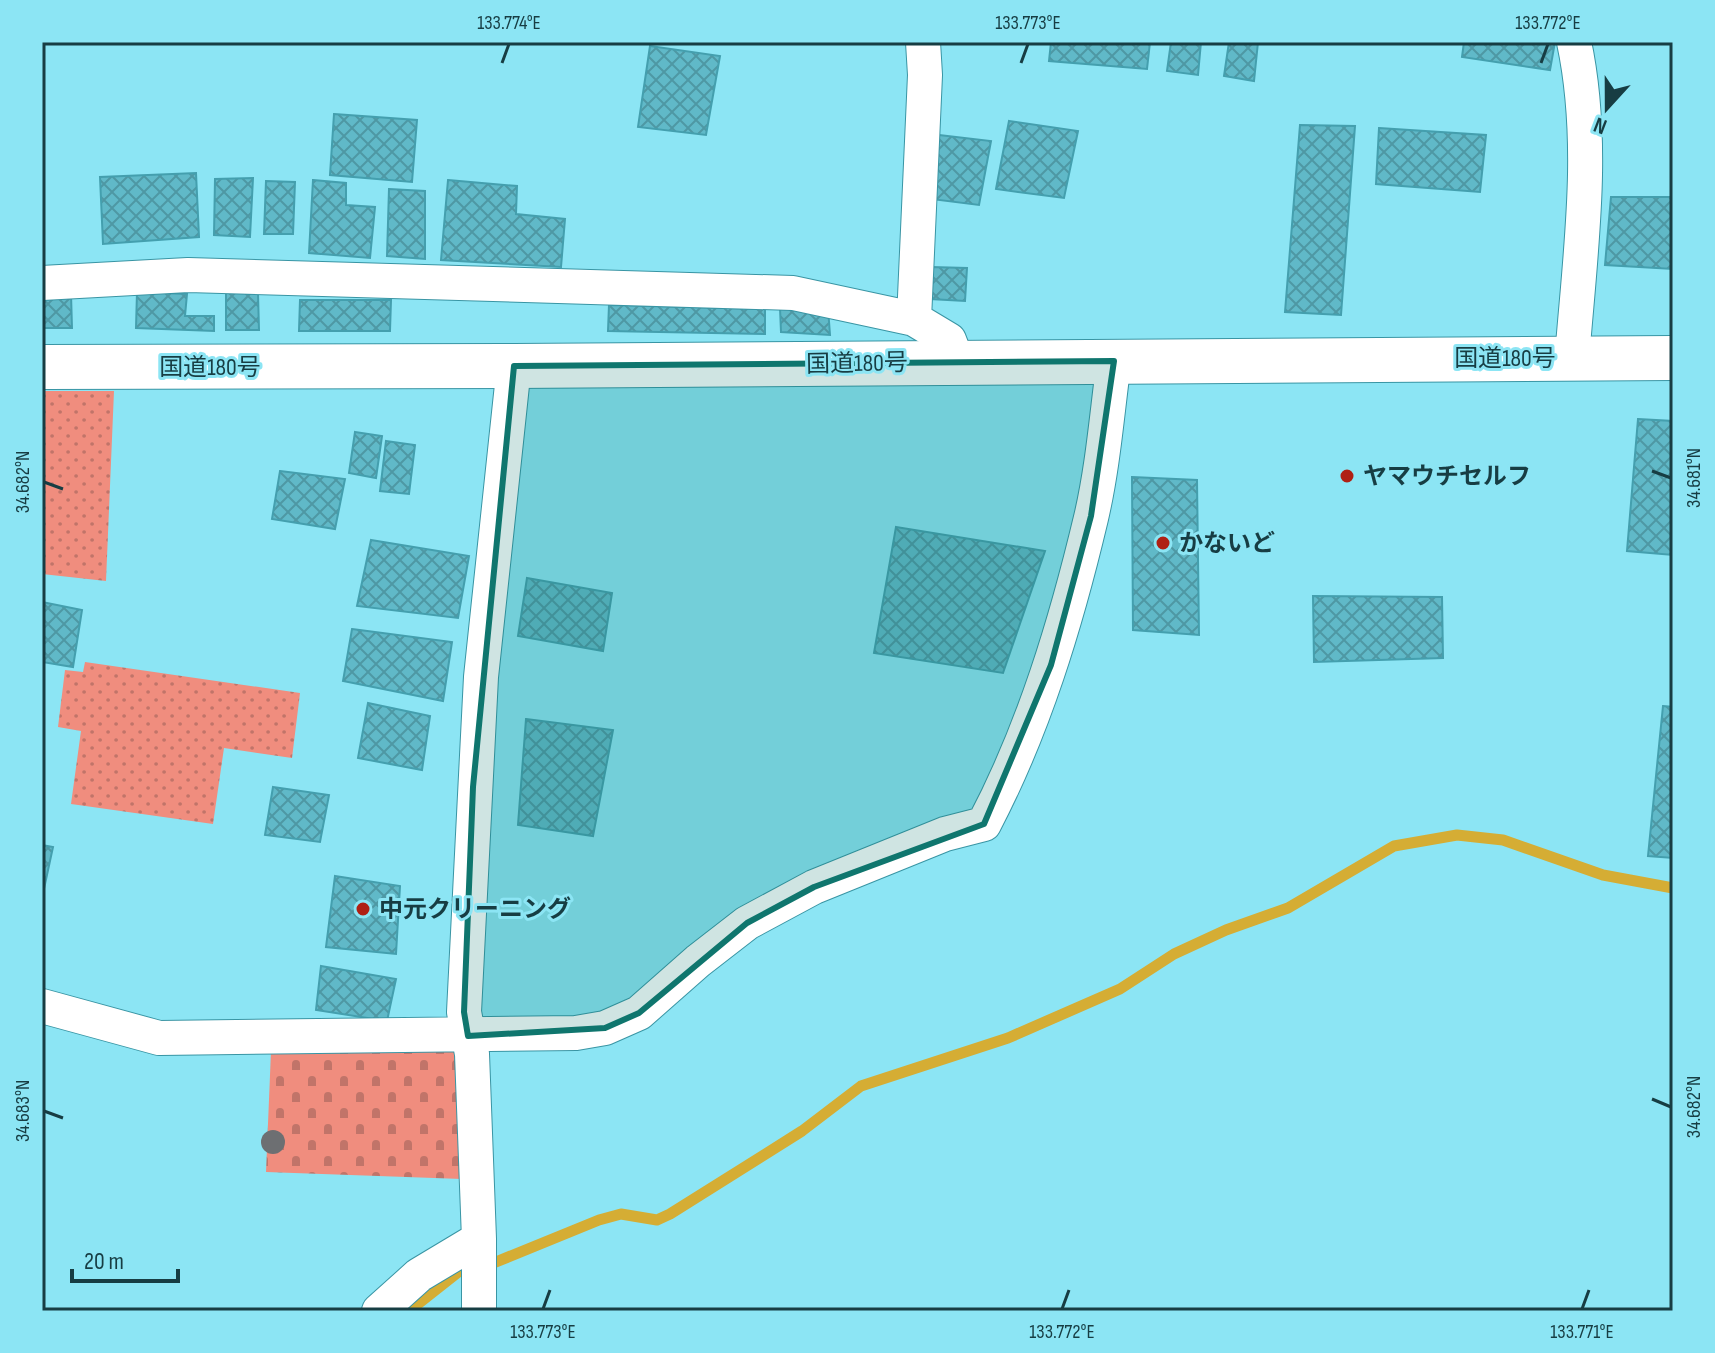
<svg xmlns="http://www.w3.org/2000/svg" width="1715" height="1353" font-family="'Sofia Sans Condensed','Noto Sans JP',sans-serif">
  <style>
    .grass { fill: url(#grass-dots) }
    .cemetery { fill: url(#cemetery-stones) }
    .lines { fill: none; stroke-linecap: round; stroke-linejoin: round }
    .stream { stroke: #d5ad34; stroke-width: 11 }
    .building { fill: url(#building-cross-hatch); stroke: #449fae; stroke-width: 2 }
    .minor-casing { stroke: #3995a4; stroke-width: 36 }
    .trunk-casing { stroke: #3995a4; stroke-width: 46 }
    .minor { stroke: #fff; stroke-width: 34 }
    .trunk { stroke: #fff; stroke-width: 44 }
    .tree { fill: #6d6f72 }
    .marked { fill: #0f766e; fill-opacity: 0.2; stroke: #0f766e; stroke-width: 6; stroke-linejoin: round }
    .ticks { fill: none; stroke: #173d43; stroke-width: 3 }
    .poi-dot { fill: #af2014; stroke: #8ce5f4; stroke-width: 3 }
    .labels { text-anchor: middle; stroke-width: 6; stroke-linejoin: round; paint-order: stroke }
    .street-label { font-size: 24px; fill: #173d43; stroke: #8ce5f4 }
    .poi-label { font-size: 24px; font-weight: bold; fill: #173d43; stroke: #8ce5f4; text-anchor: start }
    .neatline { fill: none; stroke: #173d43; stroke-width: 3 }
    .ticks-label { font-size: 20px; text-anchor: middle; fill: #173d43 }
  </style>
  <defs>
    <pattern id="grass-dots" width="8" height="8" patternUnits="userSpaceOnUse" patternTransform="scale(2)"><rect width="8" height="8" fill="#f08d7e"/><path d="M2 2h.1M6 6h.1" fill="none" stroke="#c17469" stroke-width="1.8" stroke-linecap="round"/></pattern>
    <pattern id="cemetery-stones" width="16" height="16" patternUnits="userSpaceOnUse" patternTransform="scale(2)"><rect width="16" height="16" fill="#f08d7e"/><path d="M2 7V4a2 2 0 0 1 4 0v3zM10 15v-3a2 2 0 0 1 4 0v3z" fill="#c17469"/></pattern>
    <pattern id="building-cross-hatch" width="8" height="8" patternUnits="userSpaceOnUse" patternTransform="scale(2)"><rect width="8" height="8" fill="#60b9c8"/><path d="M0 0l8 8M0 8l8-8" fill="none" stroke="#4e98a4"/></pattern>
  </defs>
  <rect width="100%" height="100%" fill="#8ce5f4"/>
  <path class="grass" d="M42,391H114L106,581L42,574Z
    M85,662L300,693L292,758L224,748L213,824L71,804L81,731L58,727L65,670L83,672Z"/>
  <path class="cemetery" d="M271,1051L458,1052L462,1179L266,1172Z"/>
  <g class="lines">
    <path class="stream" d="M409,1311L466,1266L491,1264L599,1220L621,1214L657,1220L670,1214L802,1131L861,1086L1008,1038L1120,989L1174,954L1226,930L1288,908L1394,846L1457,835L1503,840L1603,875L1673,888"/>
  </g>
  <path class="building" d="M1051,42H1150L1147,69L1049,61Z
    M1171,42H1201L1198,75L1167,71Z
    M1229,42H1258L1254,81L1224,76Z
    M1464,42H1555L1550,70L1462,57Z
    M650,46L720,56L706,135L638,127Z
    M334,114L417,120L412,182L330,175Z
    M1009,121L1078,131L1064,198L996,189Z
    M1300,125L1355,126L1341,315L1285,312Z
    M1379,128L1486,135L1480,192L1376,184Z
    M939,135L991,141L979,205L931,199Z
    M196,173L199,237L103,244L100,177Z
    M253,178L250,237L214,235L215,179Z
    M313,180L346,183V205L375,207L370,258L309,253Z
    M448,180L517,186L516,214L565,219L561,267L441,260Z
    M266,181L295,182L293,234H264Z
    M389,189L425,191V259L387,256Z
    M1611,197H1673V269L1605,265Z
    M931,267L967,268L965,301L930,299Z
    M137,292L187,294L185,316H214V331L136,328Z
    M226,293H258L259,330H226Z
    M42,294H71L72,328H42Z
    M300,300H391L390,331H299Z
    M609,305L765,309V334L608,331Z
    M780,308H828L830,335L781,332Z
    M1638,419L1673,421V555L1627,551Z
    M355,432L382,436L376,478L349,473Z
    M386,441L415,445L409,494L380,491Z
    M280,471L345,479L335,529L272,519Z
    M1132,477L1197,480L1199,635L1133,630Z
    M896,527L1045,551L1003,673L874,653Z
    M371,540L469,556L458,618L357,606Z
    M527,578L612,593L603,651L518,636Z
    M1313,596L1442,597L1443,658L1314,662Z
    M42,602L82,610L73,667L42,662Z
    M352,629L452,642L443,701L343,681Z
    M368,703L430,716L422,770L358,758Z
    M1663,706L1673,707V858L1648,856Z
    M526,719L613,730L593,836L518,825Z
    M273,787L329,795L320,842L265,835Z
    M42,845L53,847L42,898Z
    M335,876L400,886L396,954L326,947Z
    M321,966L396,979L387,1021L316,1010Z"/>
  <g class="lines">
    <g class="minor-casing">
      <path id="minor" d="M42,283L188,275L793,293L914,319L949,340L957,361
        M914,319L925,75L923,42
        M1572,358C1580,254 1596,145 1574,42
        M42,1006L159,1038L576,1033L605,1028L639,1013L698,961L747,923L814,887L945,834L984,824C1034,729 1066,623 1091,518C1103,467 1107,413 1114,361
        M379,1311L419,1275L479,1239
        M479,1311V1239L472,1054L464,1012L481,677L514,366"/>
    </g>
    <g class="trunk-casing">
      <path id="trunk" d="M42,367L514,366L1673,358"/>
    </g>
    <use href="#minor" class="minor"/>
    <use href="#trunk" class="trunk"/>
  </g>
  <circle class="tree" cx="273" cy="1142" r="12"/>
  <path class="marked" d="M1114,361L1091,516L1051,665L984,824L814,887L747,923L639,1013L605,1028L468,1036L464,1012L473,787L514,366Z"/>
  <path class="ticks" d="M502,63L509,44M1021,63L1028,44M1541,63L1548,44M1652,471L1671,478M44,482L63,489M1652,1099L1671,1107M44,1111L63,1118M543,1309L550,1290M1062,1309L1069,1290M1582,1309L1589,1290"/>
  <g class="poi-dot">
    <circle cx="1347" cy="476" r="8"/>
    <circle cx="1163" cy="543" r="8"/>
    <circle cx="363" cy="909" r="8"/>
  </g>
  <g class="labels">
    <g class="street-label">
      <text x="1505" y="366">国道180号</text>
      <text transform="translate(857 363) rotate(-1)" y="8">国道180号</text>
      <text x="210" y="375">国道180号</text>
    </g>
    <g class="poi-label">
      <text x="1363" y="484">ヤマウチセルフ</text>
      <text x="1179" y="551">かないど</text>
      <text x="379" y="917">中元クリーニング</text>
    </g>
  </g>
  <rect width="1715" height="1353" fill="none" stroke="#8ce5f4" stroke-width="88"/>
  <g transform="translate(1607 108) rotate(201)" stroke="#8ce5f4" stroke-width="6" paint-order="stroke">
  <path d="M0-6L14 30L0 20L-14 30Z" fill="#173d43"/>
  <text y="-12" font-size="22" font-weight="bold" text-anchor="middle" fill="#173d43">N</text>
  </g>
  <path d="M72 1269v12h106v-12" fill="none" stroke="#173d43" stroke-width="4"/>
  <text x="84" y="1269" font-size="24" fill="#173d43" stroke="#8ce5f4" stroke-width="6" paint-order="stroke">20 m</text>
  <rect x="44" y="44" width="1627" height="1265" class="neatline"/>
  <g class="ticks-label">
    <text x="509" y="29">133.774°E</text>
    <text x="1028" y="29">133.773°E</text>
    <text x="1548" y="29">133.772°E</text>
    <text transform="translate(1693 478) rotate(-90)" y="7">34.681°N</text>
    <text transform="translate(22 482) rotate(-90)" y="7">34.682°N</text>
    <text transform="translate(1693 1107) rotate(-90)" y="7">34.682°N</text>
    <text transform="translate(22 1111) rotate(-90)" y="7">34.683°N</text>
    <text x="543" y="1338">133.773°E</text>
    <text x="1062" y="1338">133.772°E</text>
    <text x="1582" y="1338">133.771°E</text>
  </g>
</svg>
